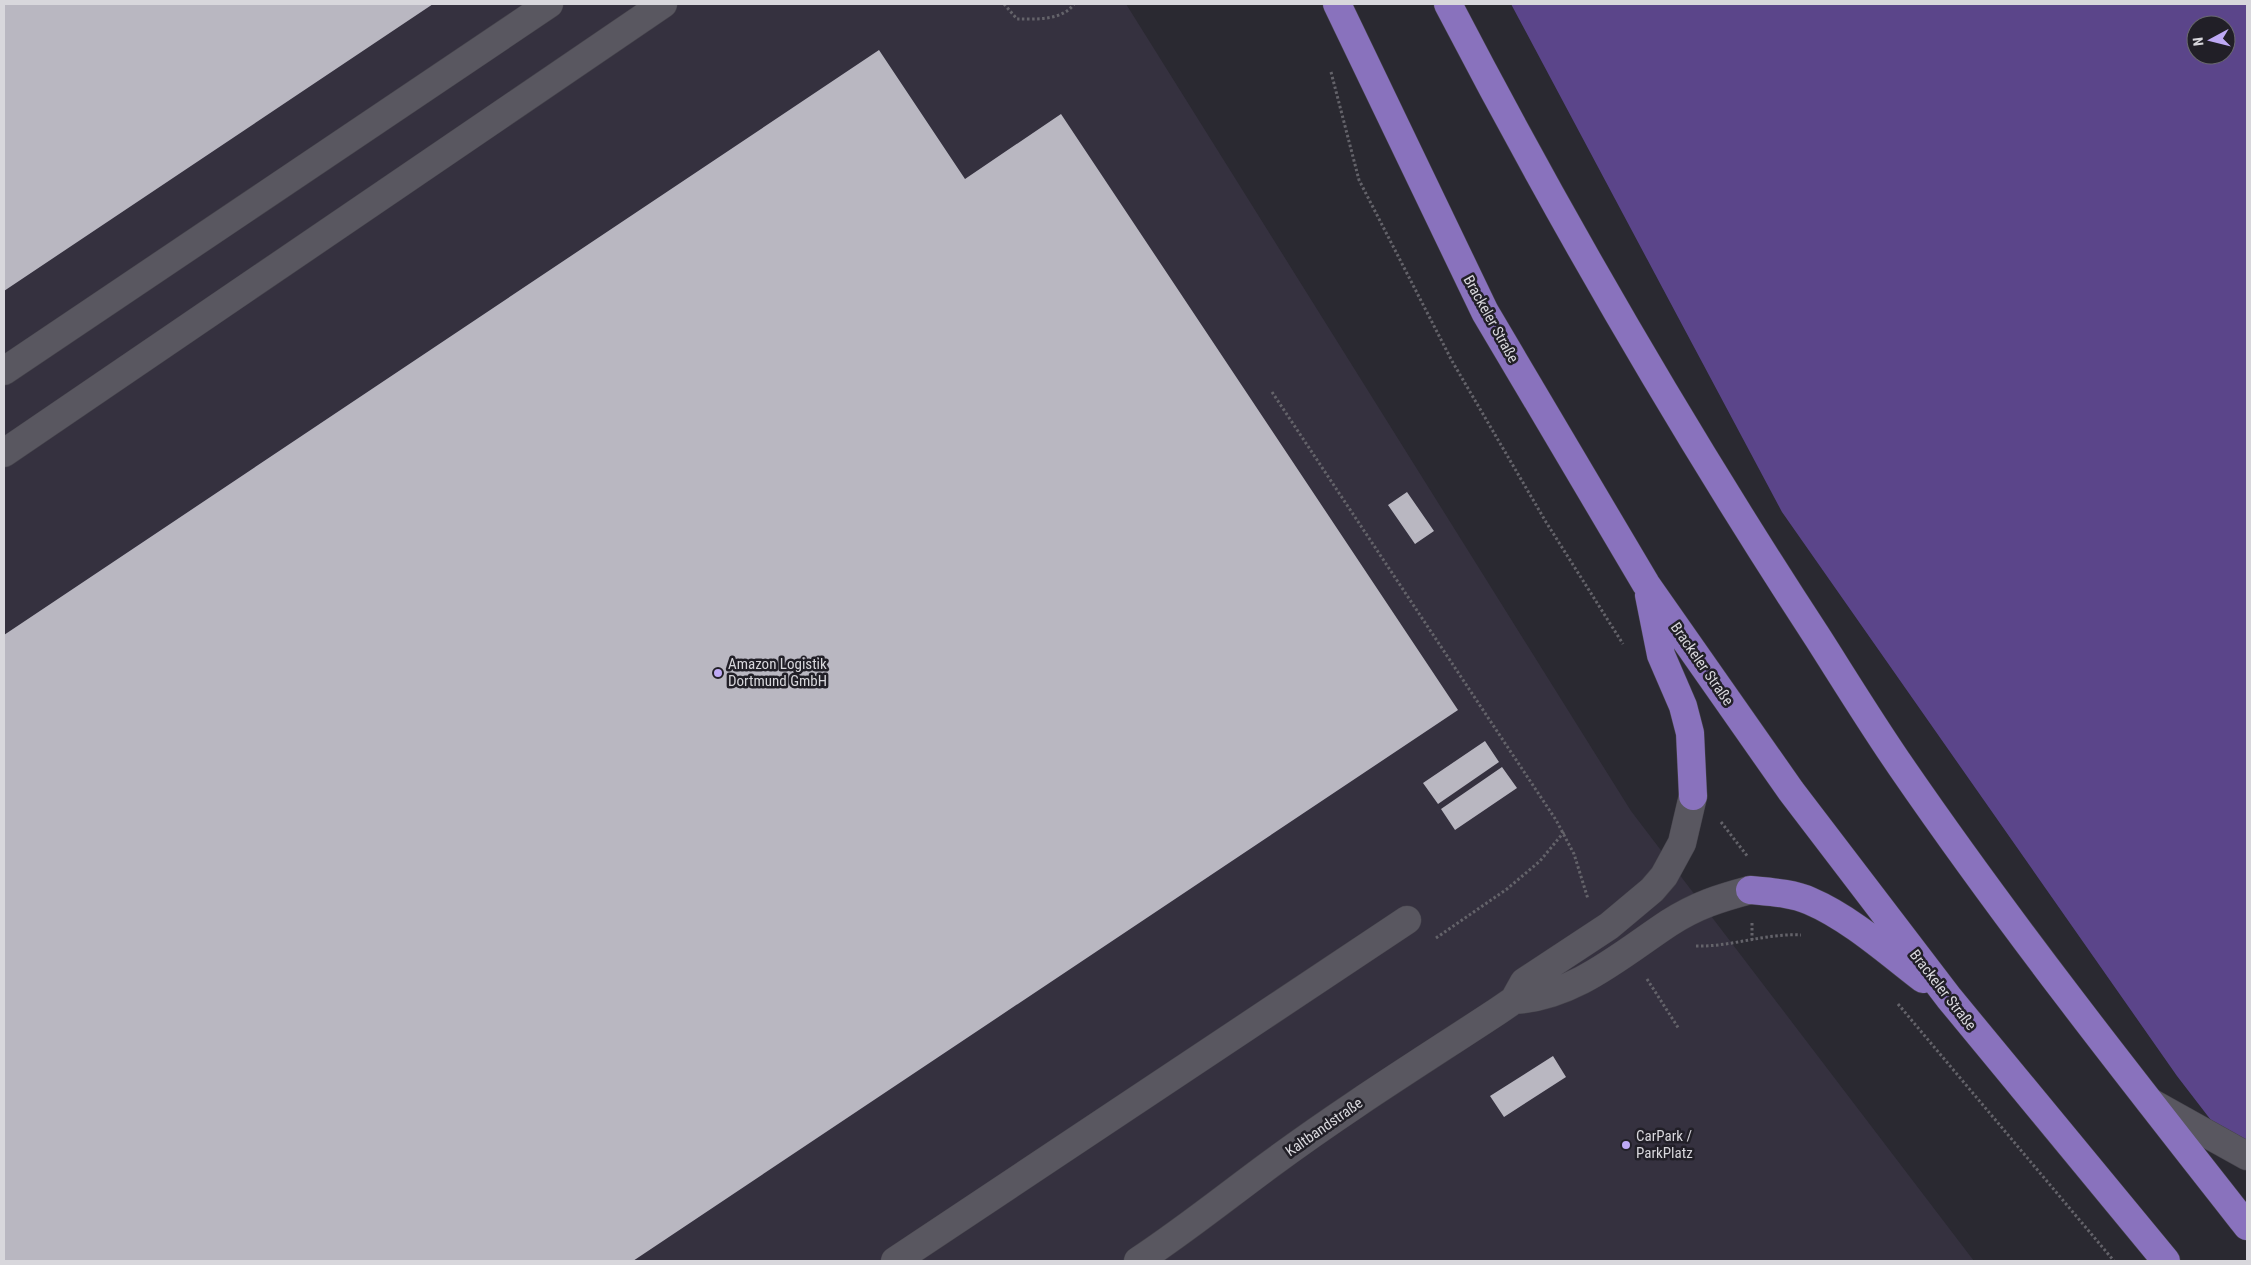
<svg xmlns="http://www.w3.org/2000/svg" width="2251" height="1265" font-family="'Roboto Condensed',sans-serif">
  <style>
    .built { fill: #35313f }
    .forest { fill: #5b458a; fill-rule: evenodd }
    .building { fill: #b9b7c1 }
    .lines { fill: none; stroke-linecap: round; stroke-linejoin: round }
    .minor-casing { stroke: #46444c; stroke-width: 29 }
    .highway-casing { stroke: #46444c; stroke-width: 29 }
    .path { stroke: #64636a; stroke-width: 3; stroke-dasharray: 2.5 2.5; stroke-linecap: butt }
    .minor { stroke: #595760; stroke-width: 28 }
    .highway { stroke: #8972bd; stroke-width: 28 }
    .poi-dot { fill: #bea9f5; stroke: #211f27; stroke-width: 2 }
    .labels { text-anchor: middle; stroke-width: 5; stroke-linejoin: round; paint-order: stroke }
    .street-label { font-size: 15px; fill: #d8d7dc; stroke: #211f27 }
    .poi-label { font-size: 15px; fill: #d8d7dc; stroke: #211f27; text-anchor: start }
  </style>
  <rect width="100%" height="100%" fill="#2a2931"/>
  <path class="built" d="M4,4H1126L1631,811L1974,1261H4Z"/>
  <path class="forest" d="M1511,4H2247V1167L2177,1076L1782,512ZM2196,25H2226V55H2196Z"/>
  <path class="building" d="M4,4H433L4,291Z
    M879,50L965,179L1061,114L1458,710L633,1261H4V635Z
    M1407,492L1434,531L1415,544L1388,505Z
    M1485,741L1499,762L1438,804L1423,783Z
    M1502,767L1517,788L1455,830L1441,809Z
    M1553,1056L1566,1077L1504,1117L1490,1096Z"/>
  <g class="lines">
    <g class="minor-casing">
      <path id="minor" d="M4,371L549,4
        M4,453L663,4
        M1514,1000C1574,997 1622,954 1669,923C1697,905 1720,898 1750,890
        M2150,1102L2247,1156
        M895,1261L1407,920
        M1138,1261C1185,1230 1227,1196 1272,1163C1345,1109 1422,1061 1498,1011L1514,1000L1524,982L1609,926L1652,890L1664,876L1682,843L1693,796"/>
    </g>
    <g class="highway-casing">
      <path id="highway" d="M1337,4L1485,312L1646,584L1791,791L1949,998L2166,1261
        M1448,4C1561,221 1684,433 1818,638C1846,682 1873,726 1902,768C2010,925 2129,1076 2247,1226
        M1649,595L1661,655L1683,706L1690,733L1693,796
        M1750,890C1770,892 1792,893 1810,901C1850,918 1889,953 1923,979"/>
    </g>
    <path class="path" d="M1004,4L1017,19C1035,19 1062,21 1074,4
      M1331,72L1359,180L1452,361L1546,522L1623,644
      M1272,392L1556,820L1574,854L1588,899
      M1721,822L1748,857
      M1752,923V940
      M1436,938L1507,889L1540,861L1564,832
      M1696,946C1731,947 1766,933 1801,935
      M1647,979L1679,1029
      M1898,1004L2114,1261"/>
    <use href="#minor" class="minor"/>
    <use href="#highway" class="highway"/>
  </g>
  <g class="poi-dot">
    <circle cx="718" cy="673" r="5"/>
    <circle cx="1626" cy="1145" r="5"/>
  </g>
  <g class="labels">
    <g class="street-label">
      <text transform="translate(1491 319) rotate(61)" y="5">Brackeler Straße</text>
      <text transform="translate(1702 664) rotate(55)" y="5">Brackeler Straße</text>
      <text transform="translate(1943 990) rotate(52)" y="5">Brackeler Straße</text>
      <text transform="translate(1324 1127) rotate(-35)" y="5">Kaltbandstraße</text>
    </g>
    <g class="poi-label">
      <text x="728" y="669">Amazon Logistik<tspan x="728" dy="17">Dortmund GmbH</tspan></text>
      <text x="1636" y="1141">CarPark /<tspan x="1636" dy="17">ParkPlatz</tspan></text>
    </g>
  </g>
  <rect width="2251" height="1265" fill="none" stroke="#d8d7dc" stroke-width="10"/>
  <g transform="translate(2211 40) rotate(263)"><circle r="24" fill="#211f27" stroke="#6a696f"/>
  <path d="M0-4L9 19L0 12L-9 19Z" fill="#bea9f5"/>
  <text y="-8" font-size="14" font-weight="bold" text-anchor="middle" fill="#d8d7dc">N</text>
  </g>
</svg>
